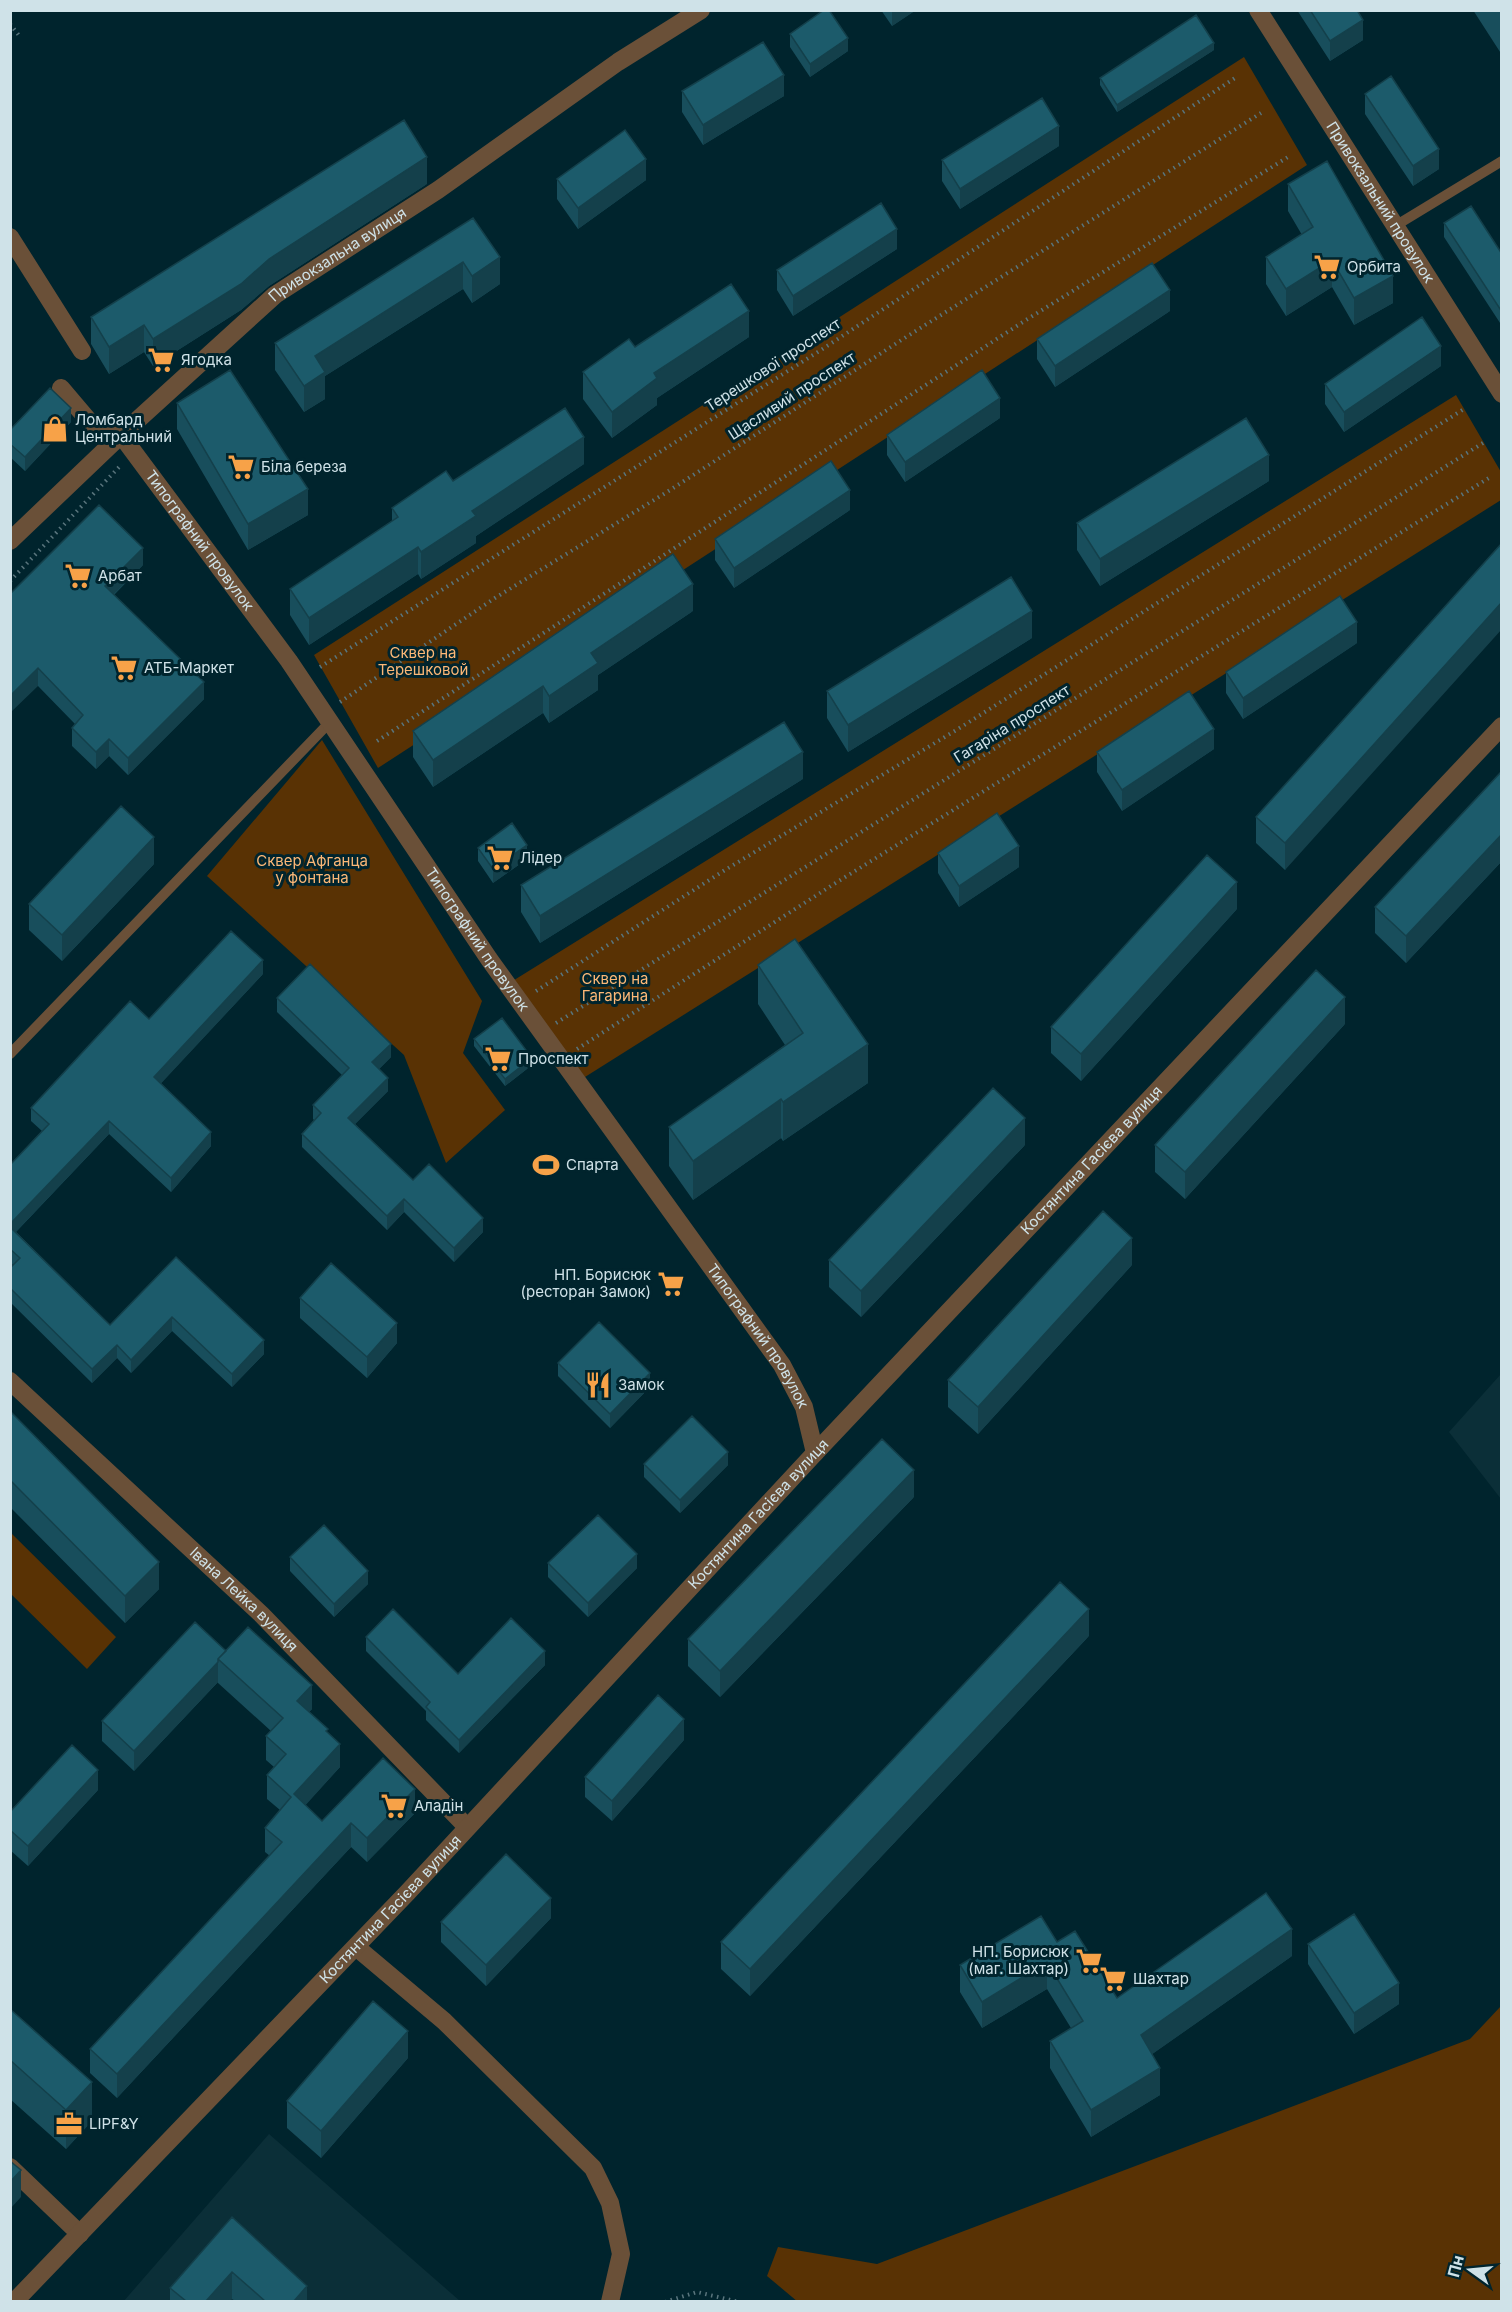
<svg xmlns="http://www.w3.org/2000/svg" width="1512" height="2312" font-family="Inter,sans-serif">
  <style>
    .built { fill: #0b2f38 }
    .green { fill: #593204 }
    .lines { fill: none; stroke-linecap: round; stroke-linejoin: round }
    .path { stroke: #59757d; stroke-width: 4; stroke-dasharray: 1.5 4.5; stroke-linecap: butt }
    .lane { stroke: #6a5038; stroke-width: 10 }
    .street { stroke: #6a5038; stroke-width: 18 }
    .wall { fill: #184e5c }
    .shaded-wall { fill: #14404b }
    .building { fill: #1c5b6b; stroke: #14404b; stroke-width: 1.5 }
    .labels { text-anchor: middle; stroke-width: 6; stroke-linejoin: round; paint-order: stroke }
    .street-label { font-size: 15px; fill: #cfe2e8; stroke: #00242d }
    .poi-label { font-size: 15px; fill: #cfe2e8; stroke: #00242d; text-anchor: start }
    .park-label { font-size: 15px; fill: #fcb877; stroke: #00242d }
  </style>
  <rect width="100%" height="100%" fill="#00242d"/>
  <path class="built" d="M1501,1374V1499L1449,1432Z
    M269,2134L460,2301L123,2302Z"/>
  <path class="green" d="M1244,57L1307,165L378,768L314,655Z
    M1456,395L1501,472V500L585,1077L511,982Z
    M322,740L482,1001L463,1053L505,1110L446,1163L404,1055L207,876Z
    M10,1532L116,1637L87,1669L11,1594Z
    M1501,2006V2301L798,2302L767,2276L778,2247L877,2264L1470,2039Z"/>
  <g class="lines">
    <path class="path" d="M10,24L21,38
      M10,581L122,464
      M320,667L821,350L1235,78
      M340,702L495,598L667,492L903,339L1261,113
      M377,741L1026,320L1288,157
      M536,991L725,870L958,729L1464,409
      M556,1023L1483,443
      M577,1049L834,884L1492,476
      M665,2302L697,2292L739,2302"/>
    <path class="lane" d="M1395,226L1502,161
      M10,1054L330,722"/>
    <g class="street">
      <path id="s1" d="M1258,10L1502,394"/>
      <path d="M10,237L82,351"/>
      <path id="s2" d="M61,388L100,434L121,435L289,661L489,959L782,1365L804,1407L815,1453"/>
      <path id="s3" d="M10,541L121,435L275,295L438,190L618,62L701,10"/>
      <path id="s4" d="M10,1381L261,1614L467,1827"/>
      <path d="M356,1947L444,2021L593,2168L610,2203L621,2254L610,2302"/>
      <path d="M10,2167L80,2234"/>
      <path id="s5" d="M14,2302L408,1892L815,1453L1502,726"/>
    </g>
  </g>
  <path class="wall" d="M881,10H916L892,26Z
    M1297,10H1357L1363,40L1330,61Z
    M1473,10H1502V55Z
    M790,34L848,51L810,77L790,47Z
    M1214,50L1117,112L1100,85V78Z
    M682,91L784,96L703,145L682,112Z
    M1365,94L1439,169L1413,186L1365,114Z
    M1059,146L960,209L942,181V160Z
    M557,179L646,180L578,229L557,199Z
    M427,184L269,286L241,310L153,366L144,352L109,374L91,344V317Z
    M1288,184L1393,303L1354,325L1332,287L1286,316L1266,284V257L1302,235L1288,211Z
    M473,218L500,284L472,303L463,289L325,376V399L304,412L275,370V343Z
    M1444,223L1502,254V326L1444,237Z
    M897,249L793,316L777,290V270Z
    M1170,311L1055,387L1037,359V339Z
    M749,337L657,398V405L612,438L583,399V372L635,347Z
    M1441,366L1344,432L1325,404V384Z
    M177,403L308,515L248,550L177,429Z
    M1000,418L905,482L887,455V435Z
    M71,422L25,471L10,457V430Z
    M584,464L476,536V543L421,579L418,574L309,645L290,615V589L392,522V508L453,481Z
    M1269,481L1100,586L1077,550V523Z
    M850,510L734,588L715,560V539Z
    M1502,543L1285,870L1256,843V817Z
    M143,565L114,595L204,699L128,775L109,756L96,769L72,746V728L75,724L38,686L10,594Z
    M693,611L598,675V690L549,723L543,713L433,787L413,757V731Z
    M1032,638L848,752L827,718V691Z
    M1357,643L1243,719L1226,693V672Z
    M1214,749L1122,811L1097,772V752Z
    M1502,771V861L1406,963L1375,933V907Z
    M803,779L540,943L521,912V885Z
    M478,848L527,859L493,883L478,861Z
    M938,853L1019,867L959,907L938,873Z
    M154,864L62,961L29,930V904Z
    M1237,909L1081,1081L1051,1053V1027Z
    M758,965L868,1083L783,1141L781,1138L693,1200L669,1166V1127L785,1045L758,1004Z
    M263,974L160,1084L211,1146L171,1192L109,1134L16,1232L110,1325L176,1257L264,1354L232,1387L172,1331L131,1373L117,1358L92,1383L10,1302V1268L13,1265L10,1263V1165L42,1131L31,1121V1108L149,1019Z
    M277,998L391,1057L379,1069L388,1091L355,1124L413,1180L483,1232L454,1262L404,1212L387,1230L302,1147V1134L314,1120L313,1119V1105L342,1075L277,1012Z
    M1345,1024L1185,1199L1155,1172V1145Z
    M474,1039L532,1065L505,1086L474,1046Z
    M1025,1145L861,1317L829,1287V1260Z
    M1132,1265L978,1434L948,1407V1380Z
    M300,1298L397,1343L367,1378L300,1318Z
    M558,1363L650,1387L610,1428L558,1376Z
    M10,1411L159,1589L125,1623L10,1507Z
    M644,1464L728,1465L680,1513L644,1477Z
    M914,1497L720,1697L688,1666V1639Z
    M290,1557L368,1584L334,1617L290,1571Z
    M548,1563L637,1568L588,1617L548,1577Z
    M1089,1636L750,1996L721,1969V1942Z
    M366,1637L458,1674L545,1665L459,1753L426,1720V1711L366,1651Z
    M226,1651L312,1709L309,1712L328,1733L340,1767L305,1805L322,1821L415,1813L367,1862L351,1847L117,2098L90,2073V2049L270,1856L265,1852V1828L280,1810L267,1799V1775L274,1767L266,1760V1736L271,1731L218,1683V1682L134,1771L102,1741V1721Z
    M684,1740L612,1821L585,1797V1777Z
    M98,1790L28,1866L10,1850V1812Z
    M551,1918L486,1986L441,1942V1922Z
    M1057,1942L1117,1998L1292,1956L1152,2054L1160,2095L1091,2137L1050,2068V2041L1071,2028L1047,1989L982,2028L960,1992V1965Z
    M1308,1944L1399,2004L1354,2034L1308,1964Z
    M10,2009L92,2121L66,2149L10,2099Z
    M408,2058L321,2158L287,2128V2101Z
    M232,2217L307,2301H235L232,2299L229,2301H170V2288Z"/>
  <path class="shaded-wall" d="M892,10H916L892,26Z
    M1363,20V40L1330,61V41Z
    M848,38V51L810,77V64Z
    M1214,43V50L1117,112V105Z
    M784,75V96L703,145V125Z
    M1059,126V146L960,209V189Z
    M1439,149V169L1413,186V166Z
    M427,157V184L269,286L241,310L153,366V339L269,259Z
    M646,159V180L578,229V208Z
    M897,229V249L793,316V296Z
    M500,257V284L472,303V276Z
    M1332,260V287L1286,316V289Z
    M463,262V289L325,376V399L304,412V386L315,356Z
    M1393,276V303L1354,325V298Z
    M1170,290V311L1055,387V366Z
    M749,311V337L657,398V405L612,438V412L654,373Z
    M144,325V352L109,374V347Z
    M1441,346V366L1344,432V412Z
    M1000,398V418L905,482V462Z
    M71,408V422L25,471V457Z
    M584,437V464L476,536V543L421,579V552L472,511Z
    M1269,455V481L1100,586V559Z
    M308,489V515L248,550V524Z
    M850,490V510L734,588V568Z
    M418,547V574L309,645V618Z
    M143,548V565L105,603V586Z
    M693,584V611L598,675V690L549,723V696L591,653Z
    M1502,602V629L1285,870V843Z
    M1032,611V638L848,752V725Z
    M1357,622V643L1243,719V698Z
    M38,668V686L10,713V696Z
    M204,682V699L128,775V758Z
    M543,686V713L433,787V760Z
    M1214,729V749L1122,811V790Z
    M109,739V756L96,769V752Z
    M803,752V779L540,943V916Z
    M1502,834V861L1406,963V936Z
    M154,837V864L62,961V935Z
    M527,845V859L493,883V869Z
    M1019,846V867L959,907V886Z
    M1237,882V909L1081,1081V1054Z
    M263,960V974L154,1091V1077Z
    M1345,997V1024L1185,1199V1172Z
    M391,1044V1057L372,1076V1062Z
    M868,1044V1083L783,1141V1102Z
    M532,1058V1065L505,1086V1079Z
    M388,1078V1091L348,1131V1118Z
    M781,1099V1138L693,1200V1161Z
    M1025,1118V1145L861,1317V1291Z
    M109,1121V1134L10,1238V1224Z
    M211,1132V1146L171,1192V1178Z
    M404,1199V1212L387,1230V1216Z
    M483,1218V1232L454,1262V1248Z
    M1132,1238V1265L978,1434V1407Z
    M172,1317V1331L131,1373V1360Z
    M397,1323V1343L367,1378V1357Z
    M264,1340V1354L232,1387V1374Z
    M117,1345V1358L92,1383V1369Z
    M650,1373V1387L610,1428V1414Z
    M728,1452V1465L680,1513V1500Z
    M914,1470V1497L720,1697V1671Z
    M637,1554V1568L588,1617V1603Z
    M159,1562V1589L125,1623V1596Z
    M368,1571V1584L334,1617V1604Z
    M1089,1609V1636L750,1996V1969Z
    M545,1651V1665L459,1753V1740Z
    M218,1662V1682L134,1771V1751Z
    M312,1685V1709L297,1725V1701Z
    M684,1719V1740L612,1821V1801Z
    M340,1744V1767L294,1818V1794Z
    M98,1770V1790L28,1866V1846Z
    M415,1789V1813L367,1862V1838Z
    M351,1823V1847L117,2098V2074Z
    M551,1898V1918L486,1986V1965Z
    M1292,1929V1956L1141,2062V2035Z
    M1047,1962V1989L982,2028V2002Z
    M1399,1983V2004L1354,2034V2013Z
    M408,2031V2058L321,2158V2131Z
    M1160,2068V2095L1091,2137V2110Z
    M92,2082V2121L66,2149V2110Z
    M21,2170V2197L10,2209V2182Z
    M232,2272V2299L229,2301H206Z
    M307,2286V2301H294Z"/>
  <path class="building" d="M824,10H829L848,38L810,64L790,34Z
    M1310,10H1357L1363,20L1330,41Z
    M1196,15L1214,43L1117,105L1100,78Z
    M763,42L784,75L703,125L682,91Z
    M1391,76L1439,149L1413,166L1365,94Z
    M1042,98L1059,126L960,189L942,160Z
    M404,120L427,157L269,259L241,284L153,339L144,325L109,347L91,317Z
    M625,130L646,159L578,208L557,179Z
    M1327,161L1393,276L1354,298L1332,260L1286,289L1266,257L1313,227L1288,184Z
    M881,203L897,229L793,296L777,270Z
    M1471,206L1502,254V312L1444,223Z
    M473,218L500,257L472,276L463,262L315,356L325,372L304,386L275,343Z
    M1152,263L1170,290L1055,366L1037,339Z
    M731,284L749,311L654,373L657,378L612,412L583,372L629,339L635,347Z
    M1422,317L1441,346L1344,412L1325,384Z
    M230,370L308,489L248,524L177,403Z
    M982,370L1000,398L905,462L887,435Z
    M50,388L71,408L25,457L10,444V430Z
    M565,408L584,437L472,511L476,516L421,552L418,547L309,618L290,589L398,517L392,508L446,471L453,481Z
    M1246,418L1269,455L1100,559L1077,523Z
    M831,461L850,490L734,568L715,539Z
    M99,505L143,548L105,586L204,682L128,758L109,739L96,752L72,728L83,715L38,668L10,696V594Z
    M1502,543V602L1285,843L1256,817Z
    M673,554L693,584L591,653L598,663L549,696L543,686L433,760L413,731Z
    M1011,577L1032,611L848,725L827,691Z
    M1340,596L1357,622L1243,698L1226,672Z
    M1189,691L1214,729L1122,790L1097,752Z
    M784,722L803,752L540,916L521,885Z
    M1502,771V834L1406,936L1375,907Z
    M121,806L154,837L62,935L29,904Z
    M997,813L1019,846L959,886L938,853Z
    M512,823L527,845L493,869L478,848Z
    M1207,855L1237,882L1081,1054L1051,1027Z
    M231,931L263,960L154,1077L211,1132L171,1178L109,1121L10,1224V1165L49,1124L31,1108L130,1001L149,1019Z
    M795,939L868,1044L783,1102L781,1099L693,1161L669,1127L803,1033L758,965Z
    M310,964L391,1044L372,1062L388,1078L348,1118L413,1180L429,1164L483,1218L454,1248L404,1199L387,1216L302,1134L321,1113L313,1105L349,1068L277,998Z
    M1316,970L1345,997L1185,1172L1155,1145Z
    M502,1018L532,1058L505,1079L474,1039Z
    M993,1088L1025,1118L861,1291L829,1260Z
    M1103,1211L1132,1238L978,1407L948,1380Z
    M10,1227L110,1325L176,1257L264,1340L232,1374L172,1317L131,1360L117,1345L92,1369L10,1288V1268L20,1258L10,1249Z
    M331,1263L397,1323L367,1357L300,1298Z
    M599,1322L650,1373L610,1414L558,1363Z
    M10,1411L159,1562L125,1596L10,1480Z
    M692,1416L728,1452L680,1500L644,1464Z
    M882,1439L914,1470L720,1671L688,1639Z
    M598,1515L637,1554L588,1603L548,1563Z
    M324,1525L368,1571L334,1604L290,1557Z
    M1060,1582L1089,1609L750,1969L721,1942Z
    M393,1609L458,1674L511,1618L545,1651L459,1740L426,1707L430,1702L366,1637Z
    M195,1622L226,1651L218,1659V1662L134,1751L102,1721Z
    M248,1627L312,1685L297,1701L328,1729L326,1731L340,1744L294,1794L322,1821L383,1758L415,1789L367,1838L351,1823L117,2074L90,2049L282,1842L265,1828L291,1797L267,1775L286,1754L266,1736L283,1718L218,1659Z
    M658,1695L684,1719L612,1801L585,1777Z
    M72,1745L98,1770L28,1846L10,1830V1812Z
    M506,1854L551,1898L486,1965L441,1922Z
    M1266,1893L1292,1929L1141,2035L1160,2068L1091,2110L1050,2041L1083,2021L1047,1962L982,2002L960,1965L1041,1916L1057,1942L1075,1931L1117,1998Z
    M1354,1914L1399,1983L1354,2013L1308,1944Z
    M373,2001L408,2031L321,2131L287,2101Z
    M10,2009L92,2082L66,2110L10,2060Z
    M10,2161L21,2170L10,2182Z
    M232,2217L307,2286L294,2301H265L232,2272L206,2301H186L170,2288Z"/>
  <defs>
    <g id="supermarket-bare" transform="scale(2.07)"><path d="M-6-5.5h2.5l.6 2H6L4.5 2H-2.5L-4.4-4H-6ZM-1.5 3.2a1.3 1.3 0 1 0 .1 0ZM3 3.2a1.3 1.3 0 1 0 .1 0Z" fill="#f7a248" stroke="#00242d" stroke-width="2.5" paint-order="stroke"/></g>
    <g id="shop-bare" transform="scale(2.07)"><path d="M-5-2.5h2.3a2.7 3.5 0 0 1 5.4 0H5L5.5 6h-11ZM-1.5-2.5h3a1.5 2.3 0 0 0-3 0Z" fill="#f7a248" stroke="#00242d" stroke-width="2.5" paint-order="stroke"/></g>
    <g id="stadium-bare" transform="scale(2.07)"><path d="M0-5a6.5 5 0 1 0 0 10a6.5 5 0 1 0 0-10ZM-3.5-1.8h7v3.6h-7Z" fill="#f7a248" stroke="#00242d" stroke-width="2.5" paint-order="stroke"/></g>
    <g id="restaurant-bare" transform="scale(2.07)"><path d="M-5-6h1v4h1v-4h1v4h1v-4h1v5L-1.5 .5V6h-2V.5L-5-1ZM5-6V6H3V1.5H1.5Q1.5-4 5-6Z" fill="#f7a248" stroke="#00242d" stroke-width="2.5" paint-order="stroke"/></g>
    <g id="office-bare" transform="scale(2.07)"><path d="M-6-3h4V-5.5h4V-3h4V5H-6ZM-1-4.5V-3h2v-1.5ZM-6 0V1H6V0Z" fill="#f7a248" stroke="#00242d" stroke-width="2.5" paint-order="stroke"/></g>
  </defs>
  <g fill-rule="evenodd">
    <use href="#supermarket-bare" x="1327" y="267"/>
    <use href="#supermarket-bare" x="161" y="360"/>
    <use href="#shop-bare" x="55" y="429"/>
    <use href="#supermarket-bare" x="241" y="467"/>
    <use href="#supermarket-bare" x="78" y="576"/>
    <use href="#supermarket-bare" x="124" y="668"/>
    <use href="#supermarket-bare" x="500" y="858"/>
    <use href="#supermarket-bare" x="498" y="1059"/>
    <use href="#stadium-bare" x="546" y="1165"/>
    <use href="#supermarket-bare" x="671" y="1284"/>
    <use href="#restaurant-bare" x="598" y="1385"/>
    <use href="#supermarket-bare" x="394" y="1806"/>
    <use href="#supermarket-bare" x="1089" y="1961"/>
    <use href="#supermarket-bare" x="1113" y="1979"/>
    <use href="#office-bare" x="69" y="2124"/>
  </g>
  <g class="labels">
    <g class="street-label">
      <text dy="5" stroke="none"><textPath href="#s1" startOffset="228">Привокзальний провулок</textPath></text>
      <text dy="5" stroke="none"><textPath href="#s3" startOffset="436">Привокзальна вулиця</textPath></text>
      <text transform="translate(773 365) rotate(-33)" y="5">Терешкової проспект</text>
      <text transform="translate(792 396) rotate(-33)" y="5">Щасливий проспект</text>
      <text dy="5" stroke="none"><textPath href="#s2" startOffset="213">Типографний провулок</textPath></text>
      <text transform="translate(1012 724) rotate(-32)" y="5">Гагаріна проспект</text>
      <text dy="5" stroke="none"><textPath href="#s2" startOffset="699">Типографний провулок</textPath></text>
      <text dy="5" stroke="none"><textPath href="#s5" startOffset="1570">Костянтина Гасієва вулиця</textPath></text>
      <text dy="5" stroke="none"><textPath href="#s2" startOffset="1185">Типографний провулок</textPath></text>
      <text dy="5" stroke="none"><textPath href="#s5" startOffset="1084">Костянтина Гасієва вулиця</textPath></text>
      <text dy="5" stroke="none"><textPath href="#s4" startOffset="320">Івана Лейка вулиця</textPath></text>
      <text dy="5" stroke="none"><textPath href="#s5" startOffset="544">Костянтина Гасієва вулиця</textPath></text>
    </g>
    <g class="poi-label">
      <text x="1347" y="272">Орбита</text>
      <text x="181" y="365">Ягодка</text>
      <text x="75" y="425">Ломбард<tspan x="75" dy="17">Центральний</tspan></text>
      <text x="261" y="472">Біла береза</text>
      <text x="98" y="581">Арбат</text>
      <text x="144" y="673">АТБ-Маркет</text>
      <text x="520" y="863">Лідер</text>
      <text x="518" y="1064">Проспект</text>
      <text x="566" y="1170">Спарта</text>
      <text x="651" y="1280" text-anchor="end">НП. Борисюк<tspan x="651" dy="17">(ресторан Замок)</tspan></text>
      <text x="618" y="1390">Замок</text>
      <text x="414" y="1811">Аладін</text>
      <text x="1069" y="1957" text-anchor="end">НП. Борисюк<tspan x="1069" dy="17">(маг. Шахтар)</tspan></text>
      <text x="1133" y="1984">Шахтар</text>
      <text x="89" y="2129">LIPF&amp;Y</text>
    </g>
    <g class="park-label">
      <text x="423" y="658">Сквер на<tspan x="423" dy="17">Терешковой</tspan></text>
      <text x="312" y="866">Сквер Афганца<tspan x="312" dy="17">у фонтана</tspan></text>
      <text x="615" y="984">Сквер на<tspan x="615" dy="17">Гагарина</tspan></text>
    </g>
  </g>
  <rect width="1512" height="2312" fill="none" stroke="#cfe2e8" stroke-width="24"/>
  <g transform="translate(1470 2270) rotate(285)" stroke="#00242d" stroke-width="4.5" paint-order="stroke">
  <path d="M0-4.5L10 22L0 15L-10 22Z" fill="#cfe2e8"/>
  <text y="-9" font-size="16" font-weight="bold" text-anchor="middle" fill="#cfe2e8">Пн</text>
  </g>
</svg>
